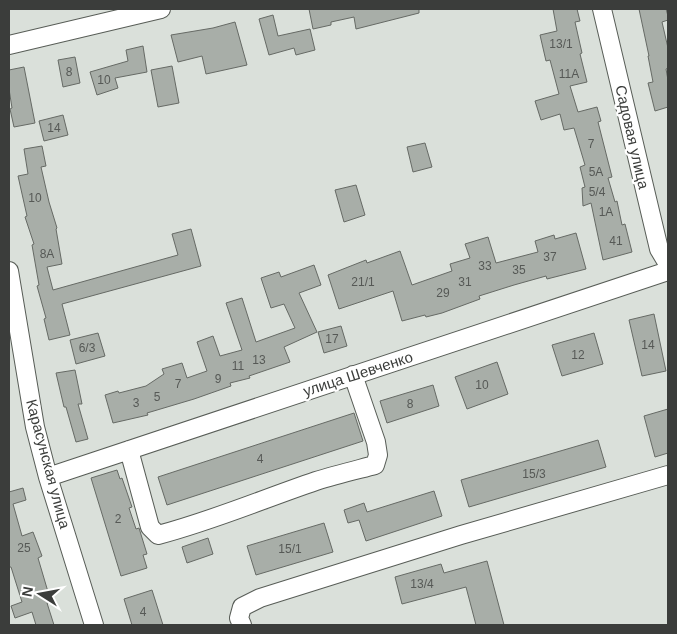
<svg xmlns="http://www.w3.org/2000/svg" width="677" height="634" font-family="Helvetica,sans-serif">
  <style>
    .building { fill: #a8aea8; stroke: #666a65 }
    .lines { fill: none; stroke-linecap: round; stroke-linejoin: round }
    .minor-casing { stroke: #585d57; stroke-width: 20 }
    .minor { stroke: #fff; stroke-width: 18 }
    .labels { text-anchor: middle; stroke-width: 4.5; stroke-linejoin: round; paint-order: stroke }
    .number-label { font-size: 12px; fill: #565956 }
    .street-label { font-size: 15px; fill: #3b3d3b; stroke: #fff }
  </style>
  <rect width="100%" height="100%" fill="#dae0da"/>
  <path class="building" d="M309,9H419V13L356,29L354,17L331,22V25L313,29Z
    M553,9H577L580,21L575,22L582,53L580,54L587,82L570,86L578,112L597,107L601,121L598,122L612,177L608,178L615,202L617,201L622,225L625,224L632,252L603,260L591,203L583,206L582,188L585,187L580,167L585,165L574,128L564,130L560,114L541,120L535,101L559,94L550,60L546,61L540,35L557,31Z
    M639,9H666L668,16V20L662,22L668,48V68L666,69L668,80V107L655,111L648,83L653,82L648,56H649Z
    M273,15L278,36L310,29L315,50L296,55L294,48L269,55L259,19Z
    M235,22L247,65L206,74L202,56L178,62L171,35L213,28Z
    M143,46L147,72L115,78L118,88L97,95L90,72L128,61L126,50Z
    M75,57L80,83L63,87L58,60Z
    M172,66L179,103L158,107L151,70Z
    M24,67L35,123L14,127L10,109L12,108L9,89V70Z
    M63,115L68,135L44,141L39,121Z
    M425,143L432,167L413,172L407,147Z
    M42,146L46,166L41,167L49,202L57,228L56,229L62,264L47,267L53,290L178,255L172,234L191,229L201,266L62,304L70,335L49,340L44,319L46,318L37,286L39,285L32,245L34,244L25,217L27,216L18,176L28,174L24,149Z
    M356,185L365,215L344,222L335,190Z
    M576,233L586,269L547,279L546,276L514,285L479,296L480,299L442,313L426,317L425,315L402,321L393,291L339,309L328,275L366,260L367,263L400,251L412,285L452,271L450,264L470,258L465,244L488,237L496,263L538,252L535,241L554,235L555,239Z
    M314,265L321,285L299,293L317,332L284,347L290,362L249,376L250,378L230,383L231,386L194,399L147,413L148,415L113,423L105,395L118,391L119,393L146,386L164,374L162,369L182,363L187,378L207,371L197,342L213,336L220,356L242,350L226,303L242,298L256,342L295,328L284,304L271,308L261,278L279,272L281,277Z
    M654,314L666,371L642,376L629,320Z
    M341,326L347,346L324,353L318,332Z
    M98,333L105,356L76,364L70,340Z
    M594,333L603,364L562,376L552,345Z
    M497,362L508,394L467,409L455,377Z
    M75,370L82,404H78L88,439L76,442L66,407H64L56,373Z
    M433,385L439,406L387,423L380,401Z
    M668,409V453L655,457L644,416Z
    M354,413L363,441L167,505L158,477Z
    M598,440L606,467L469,507L461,480Z
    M117,470L120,479L122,478L132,507L129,508L136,529L139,528L147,554L143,555L147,568L121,576L91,478Z
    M23,488L26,500L13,504L22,536L33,532L42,556L38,558L51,602L47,603L54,625H36L32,612L15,618L11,606L22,602L11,567H9V492Z
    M434,491L442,516L366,541L359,520L348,523L344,510L364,503L367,512Z
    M324,523L333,552L256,575L247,546Z
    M208,538L213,554L187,563L182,547Z
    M487,561L504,625H476L466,587L402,604L395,577L441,564L444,573Z
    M152,590L163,625H132L124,599Z"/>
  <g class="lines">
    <g class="minor-casing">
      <path id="minor" d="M602,9L659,249L668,264
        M9,45L161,9
        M9,271L35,427L48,477L94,625
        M129,450L150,527L158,535C212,521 263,499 316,481C335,475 356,470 375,465L378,455L376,442L353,375
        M48,477L668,271
        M242,625L239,618L242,607L260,598L461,535L668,475"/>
    </g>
    <use href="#minor" class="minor"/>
  </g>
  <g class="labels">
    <g class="number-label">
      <text x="561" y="48">13/1</text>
      <text x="69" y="76">8</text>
      <text x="569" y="78">11А</text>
      <text x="104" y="84">10</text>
      <text x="54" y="132">14</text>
      <text x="591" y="148">7</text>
      <text x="596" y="176">5А</text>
      <text x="597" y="196">5/4</text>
      <text x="35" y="202">10</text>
      <text x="606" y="216">1А</text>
      <text x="616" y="245">41</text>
      <text x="47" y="258">8А</text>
      <text x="550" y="261">37</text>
      <text x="485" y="270">33</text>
      <text x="519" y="274">35</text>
      <text x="363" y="286">21/1</text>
      <text x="465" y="286">31</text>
      <text x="443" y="297">29</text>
      <text x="332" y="343">17</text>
      <text x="648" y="349">14</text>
      <text x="87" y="352">6/3</text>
      <text x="578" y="359">12</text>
      <text x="259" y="364">13</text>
      <text x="238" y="370">11</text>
      <text x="218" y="383">9</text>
      <text x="178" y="388">7</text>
      <text x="482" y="389">10</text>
      <text x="157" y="401">5</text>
      <text x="136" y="407">3</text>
      <text x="410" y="408">8</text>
      <text x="260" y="463">4</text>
      <text x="534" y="478">15/3</text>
      <text x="118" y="523">2</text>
      <text x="24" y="552">25</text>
      <text x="290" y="553">15/1</text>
      <text x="422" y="588">13/4</text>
      <text x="143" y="616">4</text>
    </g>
    <g class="street-label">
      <text transform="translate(632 137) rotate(77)" y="5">Садовая улица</text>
      <text transform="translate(358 374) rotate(-18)" y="5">улица Шевченко</text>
      <text transform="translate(48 464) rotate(75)" y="5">Карасунская улица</text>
    </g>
  </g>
  <rect width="677" height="634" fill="none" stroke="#3b3d3b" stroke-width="20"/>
  <g transform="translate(40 594) rotate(281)" stroke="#ffffff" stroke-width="4" paint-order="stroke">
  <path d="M0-4L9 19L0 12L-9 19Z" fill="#3b3d3b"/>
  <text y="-8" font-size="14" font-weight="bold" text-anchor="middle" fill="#3b3d3b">N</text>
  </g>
</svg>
